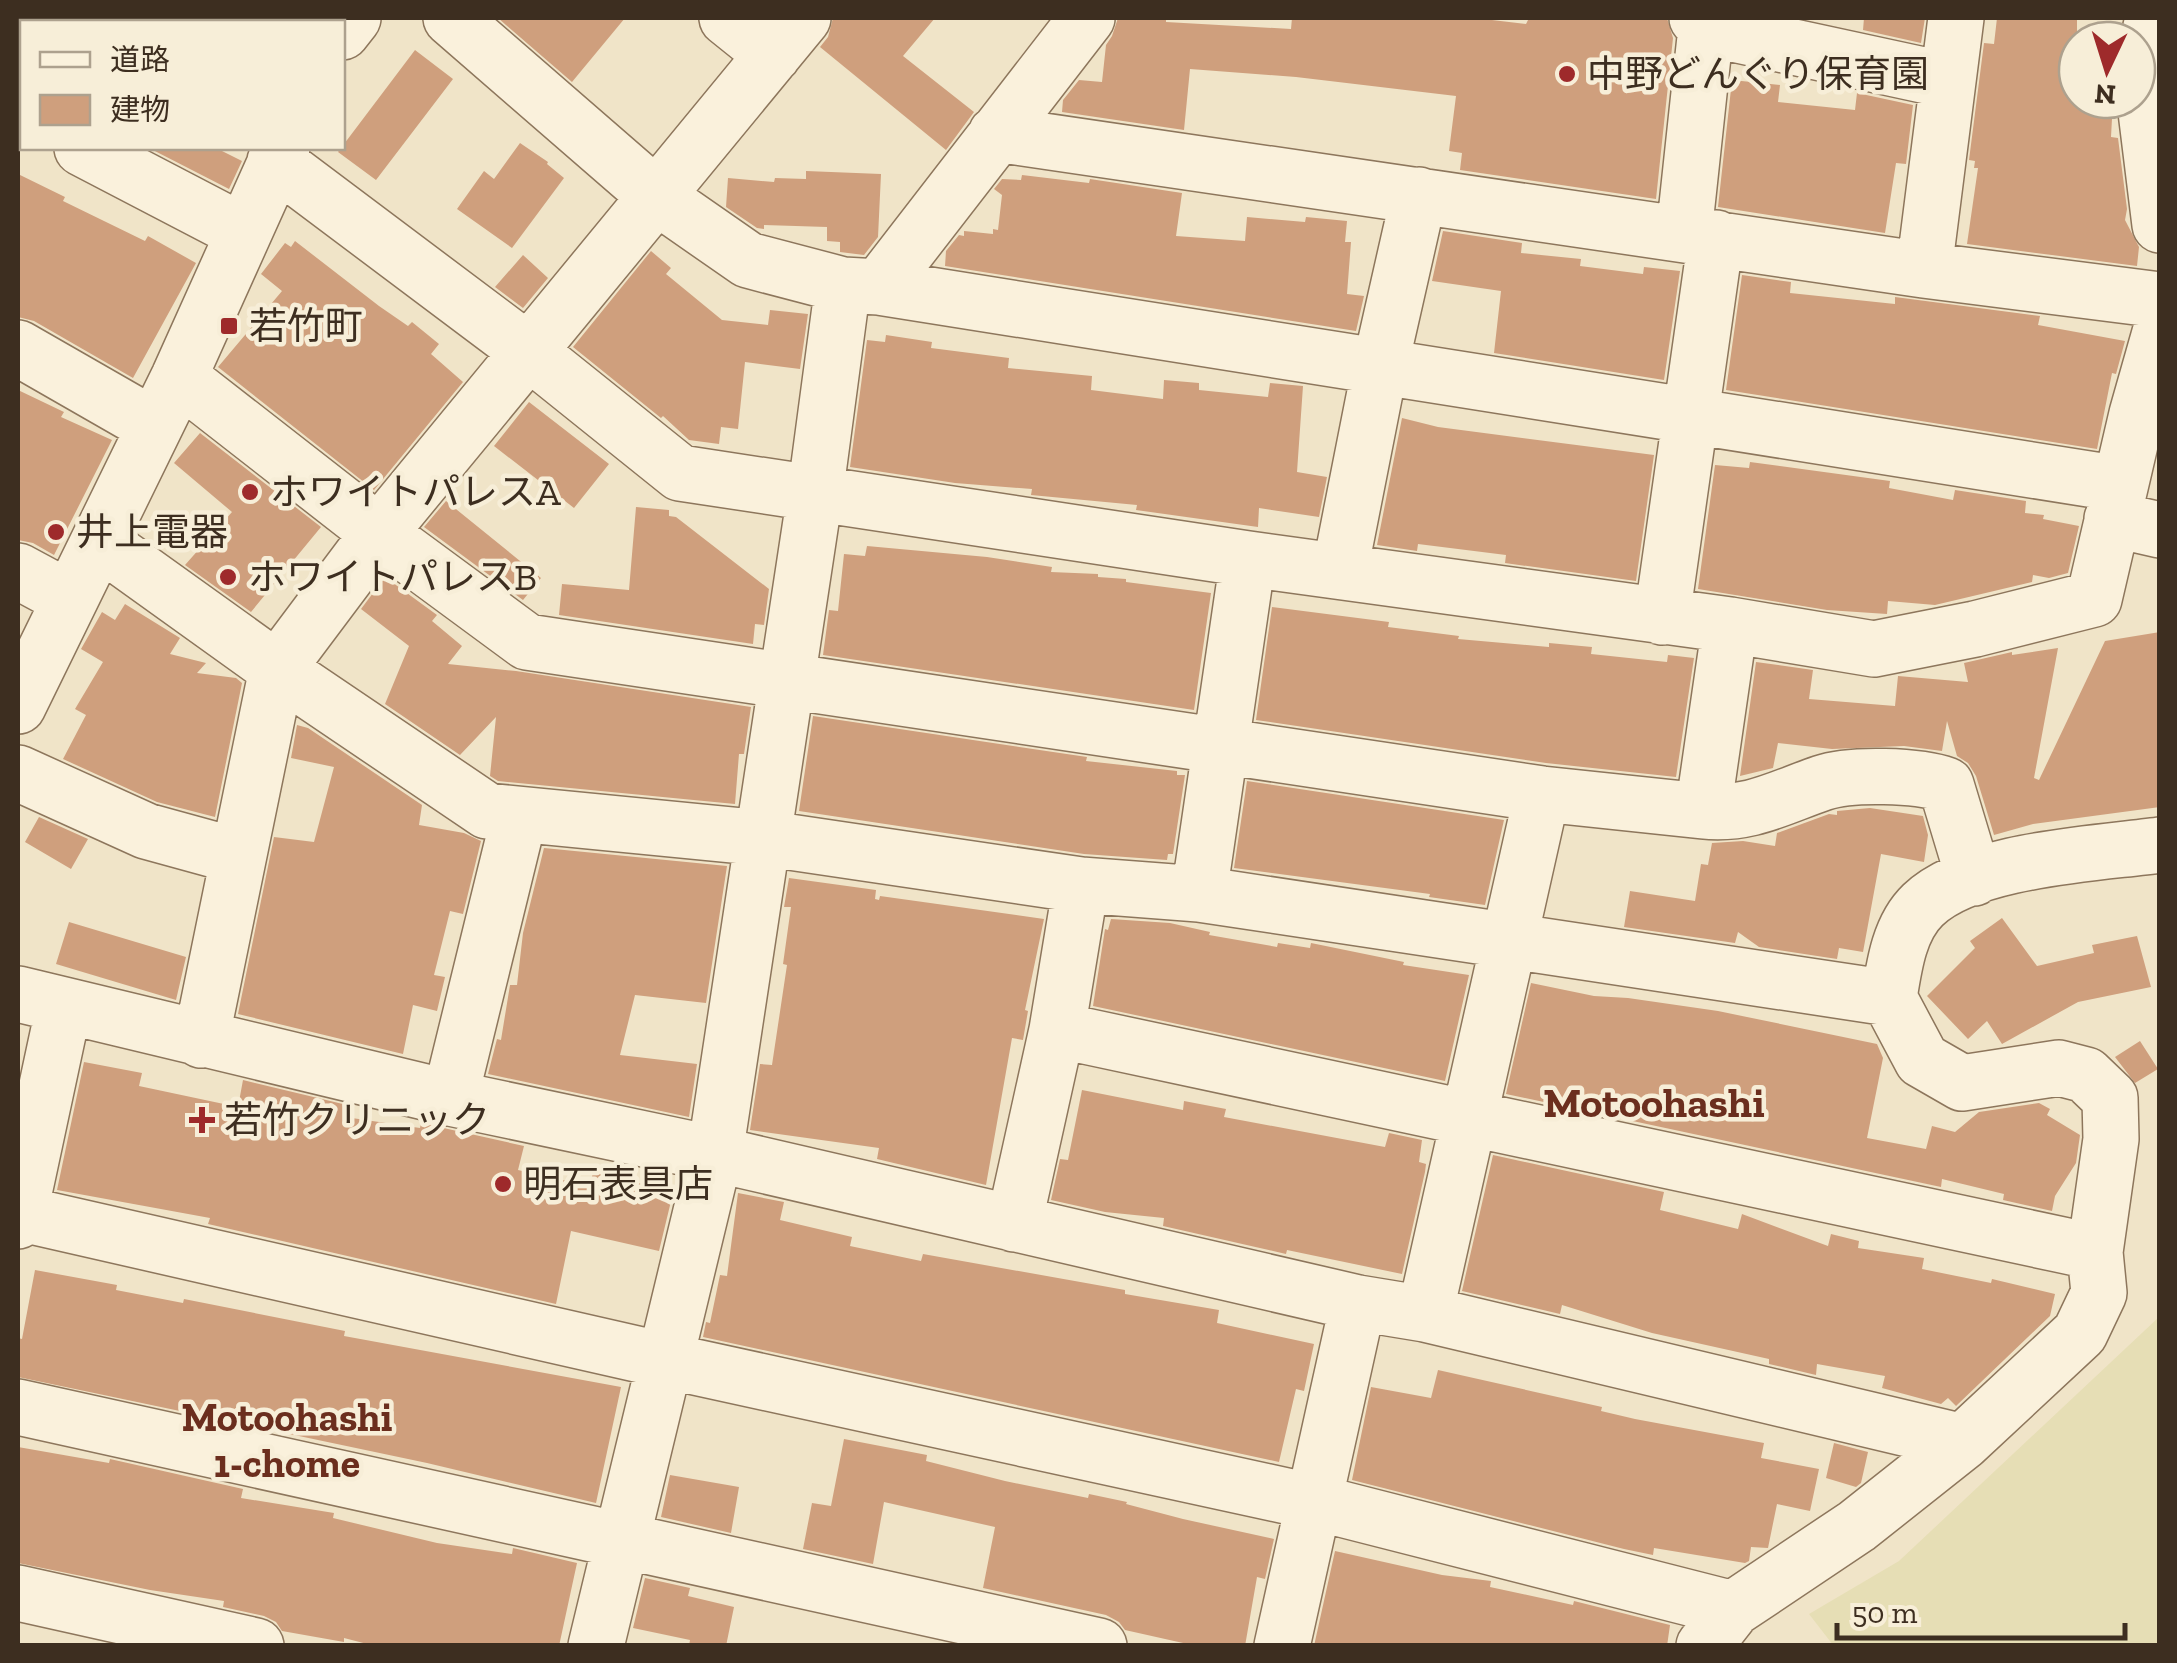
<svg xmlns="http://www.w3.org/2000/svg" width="2177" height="1663" font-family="'Zilla Slab','Noto Sans JP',serif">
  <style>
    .farmland { fill: #e6deb5 }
    .building { fill: #cf9f7d }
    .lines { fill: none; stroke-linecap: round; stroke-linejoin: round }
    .minor-casing { stroke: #8d765c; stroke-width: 58 }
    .minor { stroke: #faf1dc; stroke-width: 55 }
    .poi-dot { fill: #9e2a2b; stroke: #f7eed8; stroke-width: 4 }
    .labels { text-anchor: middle; stroke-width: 9; stroke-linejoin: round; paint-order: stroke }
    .poi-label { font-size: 38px; fill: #3d2e20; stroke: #f7eed8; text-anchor: start }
    .neighbourhood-label { font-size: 40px; font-weight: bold; fill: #6b2e1e; stroke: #f7eed8 }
    .quarter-label { font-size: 42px; font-weight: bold; fill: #6b2e1e; stroke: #f7eed8 }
  </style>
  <rect width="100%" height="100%" fill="#f0e4c8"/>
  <path class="farmland" d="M2159,1317V1645H1833L1809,1614L1899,1561Z"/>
  <path class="building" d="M498,18H625L572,82Z
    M833,18H935L903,56L974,112L946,150L820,47L828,37Z
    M1118,18H1166V22L1291,29L1292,18H1475L1526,24L1529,18H1667L1673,38L1656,199L1460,170L1462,153L1449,151L1456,96L1296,77L1190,69L1184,130L1062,112L1063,100L1079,80L1102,82L1106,45L1112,36Z
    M1864,18H1925L1921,43L1863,30Z
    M1997,18H2077V100H2113L2111,137L2118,138L2127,209L2125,220L2139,247L2137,266L1967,244L1978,168H1974L1975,161L1969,160L1984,43L1994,44Z
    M415,50L453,79L376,180L338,152Z
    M1732,80L1780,85L1778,102L1855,110L1857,93L1913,105L1906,164L1896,163L1885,233L1718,207Z
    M520,143L548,162L547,164L564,178L512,248L457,209L484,171L494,179Z
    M149,148H216L242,161L229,189Z
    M806,171L881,174L878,237L864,255L840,252V242L827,241V227L764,225V229L757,228L726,207L728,178L774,182L775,178L806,179Z
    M18,174L65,197L63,201L145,241L148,236L196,263L133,378L34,321L18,317Z
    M1022,175L1089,183L1090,179L1182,193L1176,236L1245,241L1247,217L1305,222L1306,217L1347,221L1345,242H1351L1347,294L1364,296L1356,331L945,266L946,251L959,235L964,236V231L993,234V229L998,230L1002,195L994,189L1002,179L1021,180Z
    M1443,231L1522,243L1521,253L1581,259L1580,266L1643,274L1644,267L1680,271L1664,380L1494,353L1501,291L1432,281Z
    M295,241L379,306L408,326L412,322L439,344L431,354L463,382L374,490L218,367L282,291L261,274L285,243L291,247Z
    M651,251L671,268L666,274L722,320L768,325L770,310L808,314L800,369L745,362L738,429L721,427L719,444L689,440L663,416L661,418L573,347Z
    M523,255L548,278L523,308L495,287Z
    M1742,275L1791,282L1790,293L1895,304V297L2040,316L2038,325L2125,341L2116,374L2112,373L2097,449L1726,390Z
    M886,335L932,342L931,348L1009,358L1008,368L1092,376L1091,390L1163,399L1164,380L1199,383V390L1268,397L1270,383L1303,386L1297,472L1327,477L1319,517L1259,508L1258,527L1136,510L1137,505L1031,495L1032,489L955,483L850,467L867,340L885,342Z
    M18,390L64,412L61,417L112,440L54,555L33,543L18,540Z
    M529,402L609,464L574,508L494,446Z
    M1402,418L1438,427L1654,455L1636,581L1505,563L1506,555L1418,544L1417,551L1377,545Z
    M200,433L321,527L251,612L185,565L232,512L174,463Z
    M1750,462L1890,481L1889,488L1953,500L1955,490L2026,501L2025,513L2044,515L2043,519L2079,526L2068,573L2049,578L2033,575L2032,582L1935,605L1888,601L1887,614L1827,610L1698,589L1715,465L1749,468Z
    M446,501L541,578L523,600L424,527Z
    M636,507L669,510V516L676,517L769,589L764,625L755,624L753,644L559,615L562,584L629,590Z
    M867,546L987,557L1052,567L1051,572L1098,574V577L1126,579V582L1211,593L1194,710L823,655L829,610L838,611L844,554L865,556Z
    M385,577L437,615L432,621L462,646L448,664L516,671L751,707L744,754H739L735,804L498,781L490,776L496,717L460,755L385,704L409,646L361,609Z
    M125,604L180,638L170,654L206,663L197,673L236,678L242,683L215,817L157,802L63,759L86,715L75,709L103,662L81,649L102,612L115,620Z
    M1272,607L1389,622L1388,627L1459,636L1458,639L1549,647V643L1592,647L1591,654L1667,662L1668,655L1694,658L1676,777L1546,763L1256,720Z
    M2160,632V807L2033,824L1994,835L1976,776L1968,763L1957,756L1947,721L1942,751L1904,746L1832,749L1778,743L1773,768L1740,776L1756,662L1813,670L1809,699L1895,706L1898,676L1968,682L1964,663L2012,652V655L2058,648L2034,778L2039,780L2105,641Z
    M813,716L1087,757L1086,761L1177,771V775H1185L1173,854H1168L1167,860L1084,854L799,811Z
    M297,725L308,728L422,805L419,825L464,833L481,841L463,914L450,911L434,975L445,977L437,1011L413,1005L403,1054L238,1014L274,837L314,842L334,767L291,758Z
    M1247,781L1504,820L1485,905L1429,897L1430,894L1234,868Z
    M1870,808L1923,816L1928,835L1924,862L1881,854L1863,952L1839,948L1837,959L1759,947L1738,932L1735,943L1624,927L1630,891L1695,901L1701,864L1708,865L1712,843L1743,841L1775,846L1777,833L1829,814L1837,815V811Z
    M39,817L88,839L71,869L25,842Z
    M544,848L727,866L706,1003L635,995L620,1055L697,1064L689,1117L488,1074L497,1039L501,1040L510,985H517L523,933Z
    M789,878L876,890L875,899L879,900L880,896L1044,919L1025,1010L1028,1011L1023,1040L1012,1038L986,1185L877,1159L879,1148L750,1130L760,1064L772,1065L787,965L783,964L791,907H784Z
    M2002,918L2037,966L2094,953L2092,945L2137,936L2151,987L2078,1002L2002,1044L1987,1021L1968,1039L1927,996L1975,948L1970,941Z
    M1111,919L1170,923L1210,932L1209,935L1277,947L1278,943L1310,948L1311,943L1404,962L1403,965L1469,975L1445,1081L1093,1006L1105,929L1108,930Z
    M69,922L186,957L176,1000L56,964Z
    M1531,983L1594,996L1628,998L1718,1011L1877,1044L1883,1058L1867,1138L1926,1149L1932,1126L1955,1132L1979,1112L2039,1103L2050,1109L2047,1115L2080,1135L2076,1163L2055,1196L2052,1211L2003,1200L2004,1194L1942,1179L1941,1187L1506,1094Z
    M2140,1041L2158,1069L2135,1083L2115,1057Z
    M84,1062L142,1073L139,1086L238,1107L243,1080L347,1105L345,1117L420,1128L421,1123L524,1146L518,1170L590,1186L593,1172L647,1185L645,1191L672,1197L659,1251L571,1231L556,1304L208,1224L210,1218L57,1190Z
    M1082,1090L1183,1110L1184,1101L1226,1109L1224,1117L1385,1147L1389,1133L1422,1140L1419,1162L1426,1164L1425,1172L1402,1274L1287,1250L1286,1254L1163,1226L1164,1218L1105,1212L1051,1200L1060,1159L1068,1160Z
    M1493,1155L1664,1192L1660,1210L1738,1229L1742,1214L1828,1246L1831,1234L1859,1241L1858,1248L1924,1258L1922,1269L1991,1283L1992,1279L2055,1294L2050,1316L1956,1406L1948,1398L1941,1404L1882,1388L1885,1376L1817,1364L1816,1375L1769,1364V1359L1652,1333L1562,1305L1560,1314L1462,1291Z
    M738,1193L784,1202L780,1220L852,1237L850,1246L921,1261L923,1254L1125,1290V1294L1219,1310L1217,1323L1314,1344L1304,1391L1296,1389L1279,1462L703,1337L706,1322L710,1323L720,1275L727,1276Z
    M35,1270L117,1285L116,1290L183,1303L184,1299L345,1331L344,1336L621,1387L596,1503L427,1463L18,1377V1338L22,1339Z
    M1438,1370L1602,1407L1601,1411L1635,1419L1764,1443L1761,1458L1819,1469L1810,1511L1777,1504L1768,1548L1751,1547L1749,1561L1745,1563L1654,1548L1653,1555L1624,1549L1352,1480L1371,1387L1431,1398Z
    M844,1439L927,1455L926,1461L1005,1481L1088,1498L1089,1494L1127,1502L1126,1504L1183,1519L1274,1539L1265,1579L1257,1577L1245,1646H1197L1174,1641L1125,1630L1119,1622L1106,1615L983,1588L995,1527L884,1502L873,1564L803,1549L812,1503L831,1506Z
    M1834,1443L1868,1452L1861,1483L1856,1487L1826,1478Z
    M18,1447L109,1463L110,1459L243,1489L241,1498L334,1513L333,1518L437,1543L512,1554L513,1548L577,1563L559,1646H375L344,1638V1642L282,1631L276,1622L264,1616L223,1607L224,1601L150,1590L18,1563Z
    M670,1475L739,1487L731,1533L661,1517Z
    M1335,1551L1442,1575L1491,1581L1490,1587L1573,1605L1574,1601L1670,1625L1667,1646H1314Z
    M645,1578L690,1588L688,1596L734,1607L726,1646H689L690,1640L633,1628Z"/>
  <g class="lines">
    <g class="minor-casing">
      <path id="minor" d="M252,18L263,22
        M451,18L656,196L748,260L843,285L879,287L2120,484
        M727,18L773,55
        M1697,18L1706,28L1946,80
        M2153,18L2141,71L2160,225
        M342,32L353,18
        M18,114L22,116
        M996,134L1924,270L2160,300
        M82,148L243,232
        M275,161L528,351L680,473L1248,559L1730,625L1874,649L1975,629L2094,599L2137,414L2160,333
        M1684,233L1706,28
        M1924,270L1956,18
        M879,287L1087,18
        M18,348L154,426
        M179,377L379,533L527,642L1542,794L1703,811L1730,625
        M2112,519L2160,530
        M100,542L277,669L487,811L762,838L1081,885L1199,894L1889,998
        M1340,570L1380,367L1419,195
        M18,571L70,599
        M1662,617L1716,238
        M18,706L179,377L282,148
        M18,773L146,831L237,856
        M1703,811C1749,816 1781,797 1822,783C1850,773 1919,775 1946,785L1974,878
        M1199,894L1248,559
        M18,994L450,1098L715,1154L1358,1303L1425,1314L1963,1442
        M1057,1030L2095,1252
        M201,1040L277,669L379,533L803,18
        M450,1098L519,817
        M18,1213L663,1360L1314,1502L1733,1609
        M18,1221L64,1006
        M1014,1224L1057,1030L1081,885
        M1425,1314L1542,794
        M18,1407L1099,1646
        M18,1593L256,1646
        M596,1646L715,1154L815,495L843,285
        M1282,1646L1358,1303
        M1704,1646L1733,1609L1857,1526L1963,1442L2080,1333L2099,1293L2095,1252L2111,1139L2110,1098L2086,1075L2059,1068L1962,1083L1922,1060L1889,998C1894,966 1899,928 1923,905C1971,859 2094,854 2160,845"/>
    </g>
    <use href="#minor" class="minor"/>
  </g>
  <g class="poi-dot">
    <circle cx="1567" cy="74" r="10"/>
    <rect x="219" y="316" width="20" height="20" rx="5"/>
    <circle cx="250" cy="492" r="10"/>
    <circle cx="56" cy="532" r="10"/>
    <circle cx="228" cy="577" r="10"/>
    <path d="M197 1105h10v10h10v10h-10v10h-10v-10h-10v-10h10z"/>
    <circle cx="503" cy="1184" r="10"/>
  </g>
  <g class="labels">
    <g class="poi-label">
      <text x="1587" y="87">中野どんぐり保育園</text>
      <text x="249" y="339">若竹町</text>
      <text x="270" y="505">ホワイトパレスA</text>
      <text x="76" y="545">井上電器</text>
      <text x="248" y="590">ホワイトパレスB</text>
      <text x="224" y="1133">若竹クリニック</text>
      <text x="523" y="1197">明石表具店</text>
    </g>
    <g class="neighbourhood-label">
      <text x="287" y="1431">Motoohashi<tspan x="287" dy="46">1-chome</tspan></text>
    </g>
    <g class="quarter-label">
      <text x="1654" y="1117">Motoohashi</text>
    </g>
  </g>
  <rect width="2177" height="1663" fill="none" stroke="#3d2e20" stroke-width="40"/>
  <rect x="20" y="20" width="325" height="130" fill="#f7eed8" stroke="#ada18e" stroke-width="2.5"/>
  <rect x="40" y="52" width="50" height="15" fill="#faf1dc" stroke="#ada18e" stroke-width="2.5"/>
  <text x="110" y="70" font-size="30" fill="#3d2e20">道路</text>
  <rect x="40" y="95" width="50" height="30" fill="#cf9f7d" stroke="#ada18e" stroke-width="2.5"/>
  <text x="110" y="120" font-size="30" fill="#3d2e20">建物</text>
  <g transform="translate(2107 70) rotate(184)"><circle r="48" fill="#f7eed8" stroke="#ada18e" stroke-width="2.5"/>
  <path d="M0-8L18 38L0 25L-18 38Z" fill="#9e2a2b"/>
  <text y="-15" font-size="28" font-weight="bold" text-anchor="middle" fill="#3d2e20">N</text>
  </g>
  <path d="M1837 1623v15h288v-15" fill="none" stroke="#3d2e20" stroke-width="5"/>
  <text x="1852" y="1623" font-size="30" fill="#3d2e20" stroke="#f7eed8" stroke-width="8" paint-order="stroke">50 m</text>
</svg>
